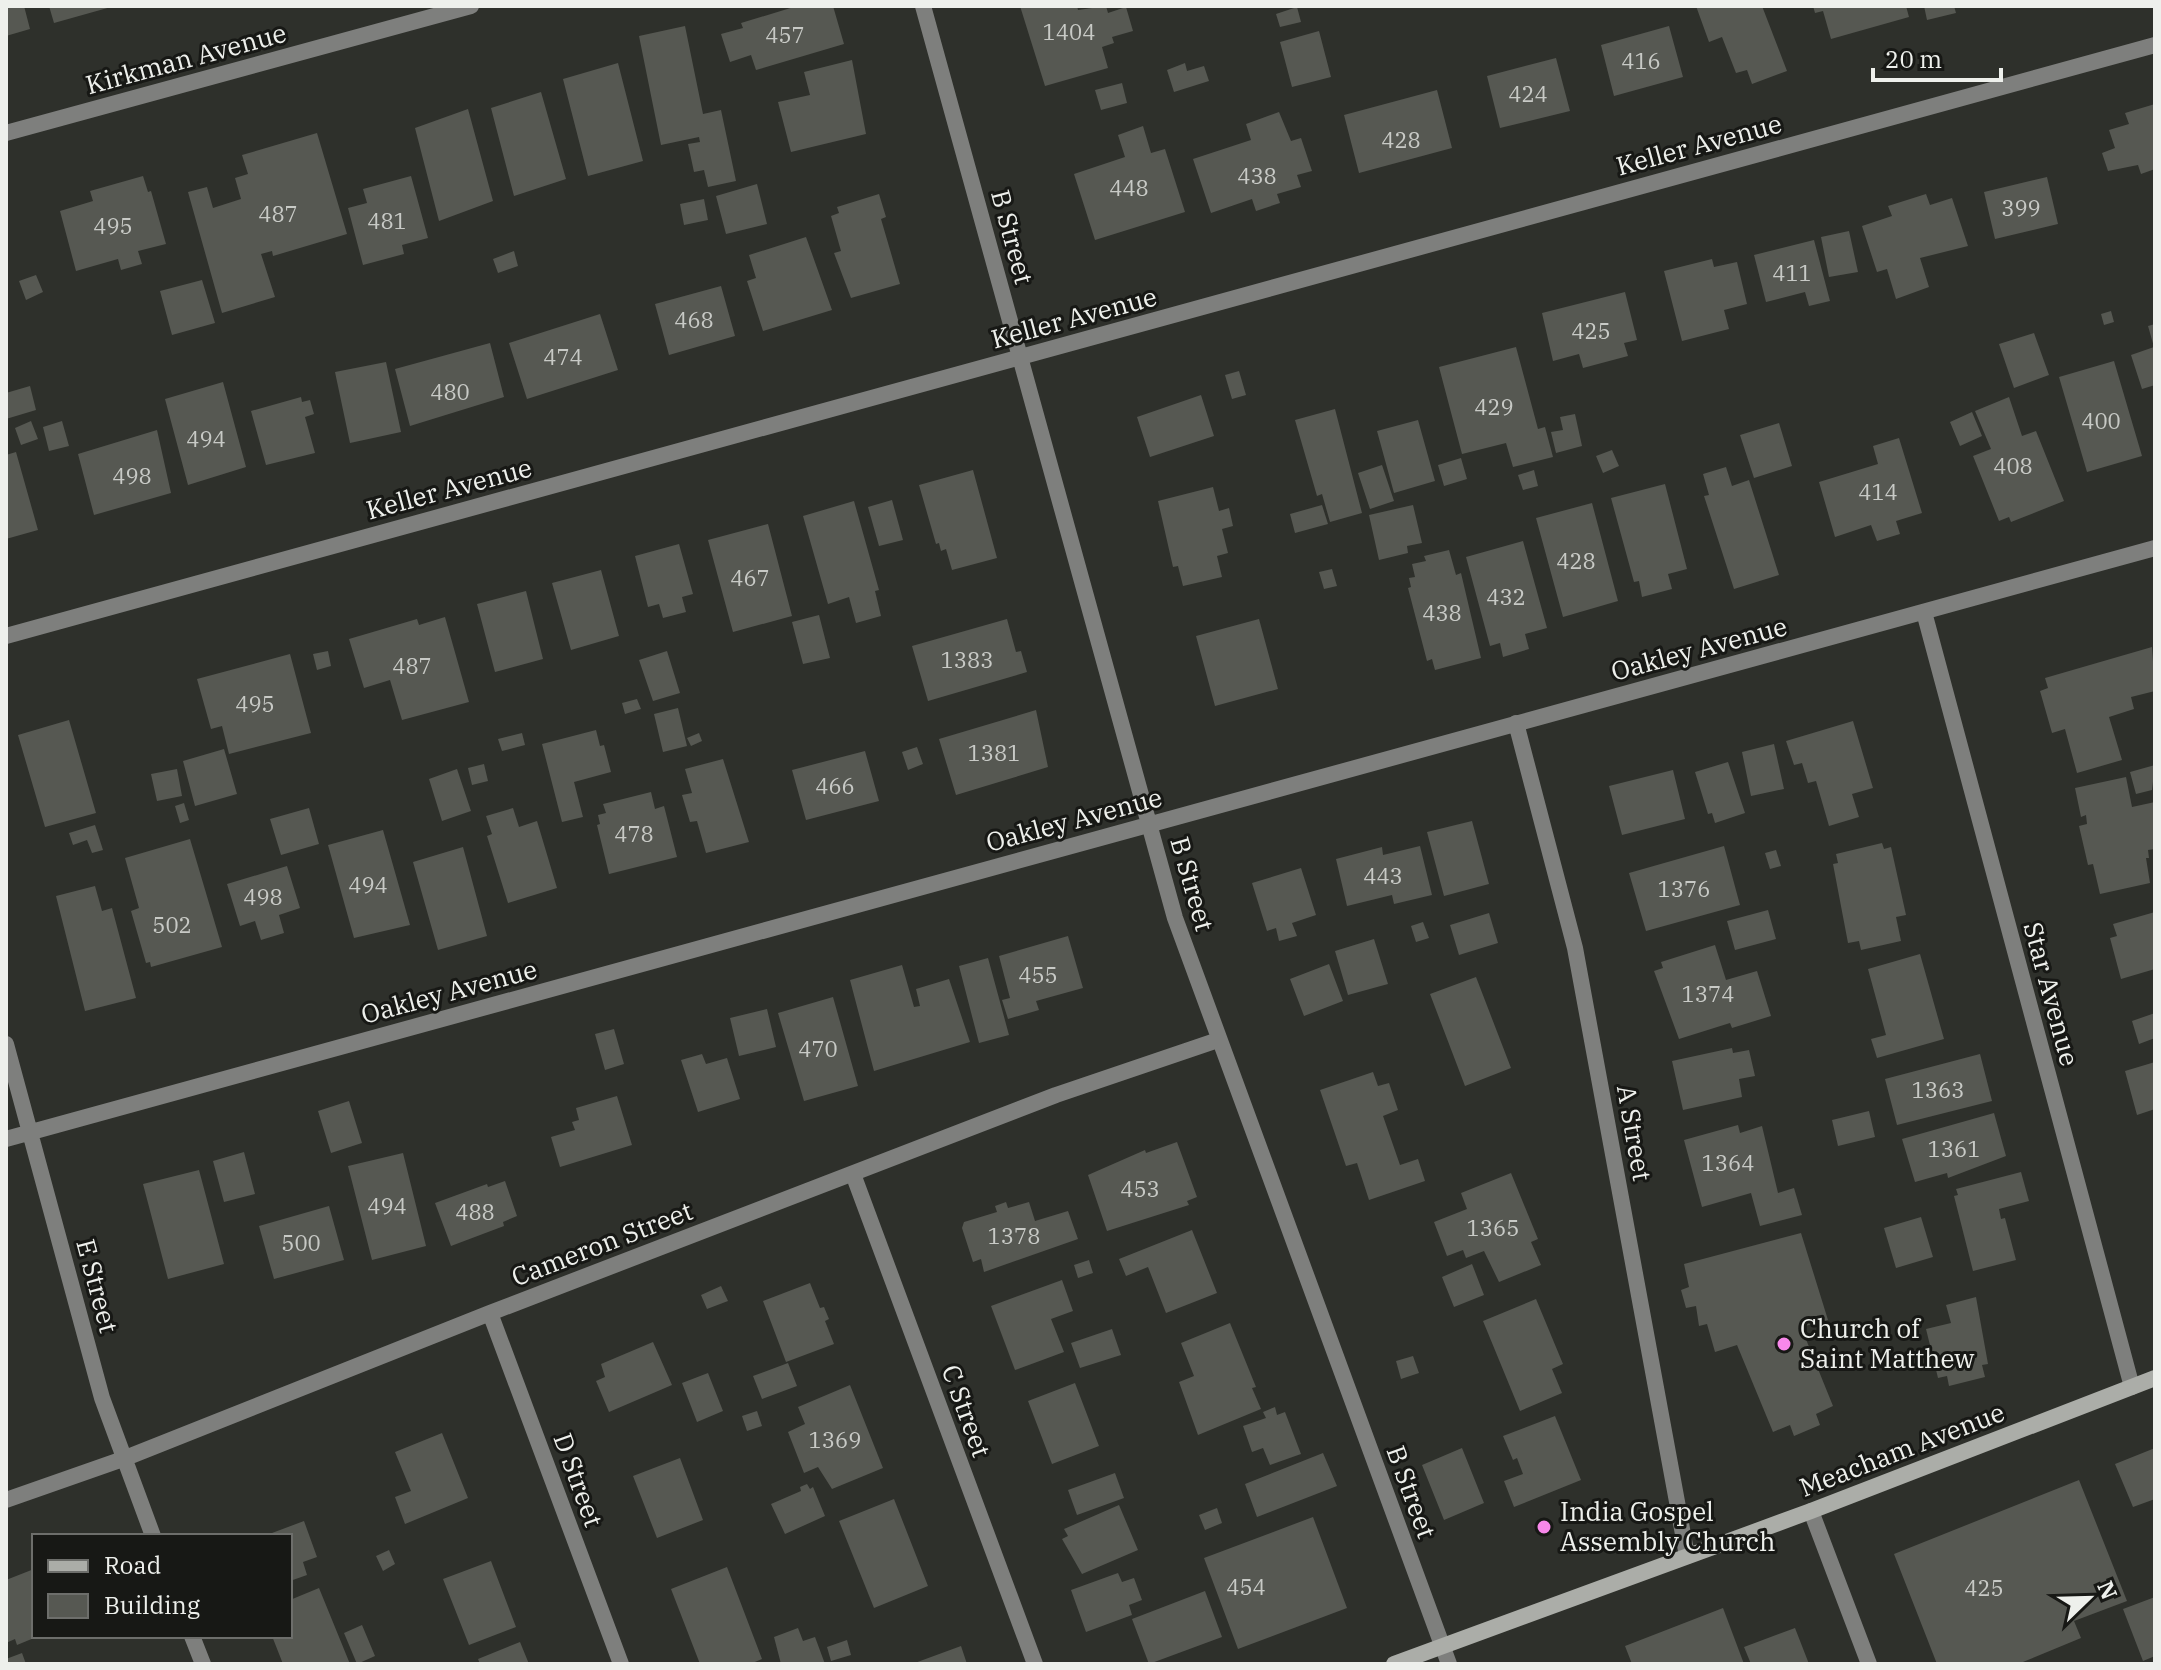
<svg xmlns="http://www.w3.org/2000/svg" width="2161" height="1670" font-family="'IBM Plex Serif',serif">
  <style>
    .building { fill: #565852 }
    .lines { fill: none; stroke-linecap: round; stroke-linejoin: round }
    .minor { stroke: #7e7f7d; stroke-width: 16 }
    .secondary { stroke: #abada8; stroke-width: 16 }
    .poi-dot { fill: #f888ea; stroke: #171815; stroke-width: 3 }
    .labels { text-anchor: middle; stroke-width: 6; stroke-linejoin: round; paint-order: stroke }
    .number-label { font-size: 22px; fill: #c8cac6 }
    .street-label { font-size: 26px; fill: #eef0ec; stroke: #171815 }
    .poi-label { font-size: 26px; fill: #eef0ec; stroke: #171815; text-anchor: start }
  </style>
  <rect width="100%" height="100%" fill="#2e302b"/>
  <path class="building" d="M6,6H24L30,29L6,36Z
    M49,6H111V7L54,23Z
    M797,6H833L844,44L756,70L751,55L730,62L721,34L743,28L741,23Z
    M1020,6H1077L1078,10L1106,6L1108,13L1126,7L1133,31L1112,37L1114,43L1102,47L1108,68L1045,86Z
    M1696,6H1762L1787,71L1752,84L1747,70L1736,73L1722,37L1709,42Z
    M1813,6H1906L1909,17L1831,39L1823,11L1815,13Z
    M1924,6H1954L1956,13L1927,20Z
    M1297,7L1301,22L1280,27L1276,14Z
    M685,26L703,114L721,110L736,181L708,187L704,170L694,172L688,144L700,142L699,137L661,145L639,36Z
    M1669,26L1683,77L1614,96L1601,45Z
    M1319,31L1331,77L1292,87L1280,42Z
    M1556,58L1570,111L1500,128L1487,76Z
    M852,60L866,134L791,152L778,102L810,95L804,72Z
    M618,63L643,161L588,176L563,79Z
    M1185,63L1187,71L1204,66L1209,81L1174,92L1167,70Z
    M1122,83L1127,103L1101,110L1095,90Z
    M1437,90L1452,148L1359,173L1344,115Z
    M541,92L566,179L514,196L491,108Z
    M2155,104V169L2141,174L2138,165L2108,171L2102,153L2115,148L2109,130L2129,124L2125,113Z
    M468,109L493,201L439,221L415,128Z
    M1279,112L1291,141L1301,138L1312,171L1297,175L1301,187L1277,194L1280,203L1256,211L1252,199L1211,213L1193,159L1251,140L1246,124Z
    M1143,126L1151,153L1165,149L1185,212L1095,240L1074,174L1125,157L1118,135Z
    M317,133L347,234L273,256L272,251L261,254L275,297L222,313L188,192L207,187L213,208L241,199L235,178L248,174L242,155Z
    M143,176L148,192L151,191L166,244L138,251L142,264L121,270L118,259L76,271L60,211L93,201L90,191Z
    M411,176L428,238L402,245L404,254L363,265L348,208L367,203L363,189Z
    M2047,177L2058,224L1995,239L1984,192Z
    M757,184L767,224L726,234L716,196Z
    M879,194L886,217L881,219L900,284L851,298L834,253L841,251L831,216L839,213L837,207Z
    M1926,194L1930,205L1952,198L1968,246L1920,258L1929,287L1896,299L1887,269L1877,272L1862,226L1892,216L1888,206Z
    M704,199L708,220L684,225L680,204Z
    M1849,231L1858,272L1829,277L1821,237Z
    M806,237L832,310L763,331L747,281L756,278L749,255Z
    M1814,240L1830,301L1809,306L1805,292L1766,302L1754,255Z
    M514,251L518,266L498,273L493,259Z
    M1712,259L1714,267L1737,262L1747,304L1724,310L1729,329L1682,341L1664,271Z
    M36,275L43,292L26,300L19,281Z
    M202,280L215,323L172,335L160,291Z
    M721,286L735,336L669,355L655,304Z
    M1625,292L1637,340L1624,343L1628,356L1583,368L1579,354L1553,361L1542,313Z
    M2111,311L2114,322L2104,325L2101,314Z
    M600,314L618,370L527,399L509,343Z
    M2155,324V385L2142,389L2131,355L2154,347L2148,326Z
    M2034,333L2049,375L2014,388L1999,344Z
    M490,343L504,397L410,426L395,369Z
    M1516,347L1538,429L1545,427L1553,457L1513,467L1506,443L1462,454L1439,367Z
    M2114,361L2142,456L2087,472L2059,377Z
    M386,362L401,432L350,443L335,372Z
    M1239,371L1246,395L1232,399L1225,375Z
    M223,382L246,467L188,485L165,399Z
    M30,386L36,410L6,419V393Z
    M1201,395L1214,436L1150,457L1137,417Z
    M301,397L302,402L310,400L314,414L305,417L315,453L266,465L251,411Z
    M2009,397L2022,436L2036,431L2064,501L2011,522L2009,517L1999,521L1973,456L1991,449L1975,411Z
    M1335,409L1362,513L1330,522L1322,494L1317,496L1295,420Z
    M1972,412L1982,436L1960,446L1950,422Z
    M1575,414L1582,446L1556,453L1551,432L1563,430L1560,417Z
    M1418,420L1435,481L1394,493L1377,431Z
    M31,421L38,439L21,445L15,428Z
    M62,421L69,446L49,451L43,427Z
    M1779,423L1792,466L1754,478L1740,435Z
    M157,430L171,493L94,515L78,454Z
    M1899,438L1922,513L1896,521L1900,534L1877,541L1871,525L1835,537L1819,482L1878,464L1873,446Z
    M1612,450L1619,466L1603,473L1596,456Z
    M16,452L38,530L6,539V455Z
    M1461,458L1467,479L1444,486L1438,465Z
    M1382,465L1394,501L1370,509L1358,473Z
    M1726,467L1732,486L1749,480L1779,575L1734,589L1704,496L1709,495L1703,474Z
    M973,470L997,558L952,570L946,549L941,551L939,543L936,544L919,485Z
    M1534,470L1538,486L1523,490L1518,475Z
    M1665,484L1687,569L1668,574L1672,589L1642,597L1639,581L1634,582L1611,498Z
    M1213,487L1219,511L1229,508L1233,526L1222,529L1228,553L1217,556L1222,577L1183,586L1178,566L1173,567L1158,501Z
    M892,500L903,540L879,546L868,507Z
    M854,501L879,590L875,591L881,616L856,623L849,597L828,604L803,516Z
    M1592,503L1618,601L1563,617L1536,518Z
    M1322,505L1328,524L1295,533L1290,514Z
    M1413,505L1422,543L1407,546L1408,553L1379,560L1369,515Z
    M768,524L792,616L733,632L708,540Z
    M1523,541L1547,628L1525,634L1529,649L1503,657L1500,643L1490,646L1466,557Z
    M679,544L693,594L682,597L686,612L663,618L659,604L648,607L635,556Z
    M1449,550L1456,575L1461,573L1481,658L1435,670L1432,659L1427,661L1408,588L1411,587L1409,578L1415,577L1412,564L1426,561L1424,556Z
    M1332,569L1337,586L1324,589L1319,572Z
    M601,570L619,636L571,650L552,583Z
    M526,591L543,659L495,672L477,604Z
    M819,615L830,658L803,664L792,622Z
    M445,617L469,702L402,720L390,680L364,688L349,639L417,619L419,625Z
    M1007,619L1016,652L1021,651L1027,672L928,701L912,646Z
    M1259,619L1278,689L1215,706L1196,636Z
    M2152,647L2155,691L2131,697L2134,709L2109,717L2122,760L2077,773L2065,729L2052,733L2040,691L2048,688L2045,678Z
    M328,651L331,666L317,670L313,654Z
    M667,651L680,693L653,701L639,660Z
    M290,654L311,733L229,754L222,726L211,729L197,679Z
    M637,699L641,709L625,714L622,703Z
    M678,708L687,746L663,752L654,714Z
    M1036,710L1048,767L956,795L939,739Z
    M69,720L96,813L45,827L18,735Z
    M1853,721L1873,788L1852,794L1859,817L1829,826L1816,781L1808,783L1802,763L1794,765L1786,741Z
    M596,730L600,746L604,745L611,772L574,782L583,817L562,822L542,744Z
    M522,733L525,745L502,751L498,739Z
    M699,733L702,741L691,746L687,738Z
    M1774,744L1784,789L1751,796L1742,752Z
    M917,747L923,764L908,770L902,752Z
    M224,749L237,794L195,806L183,761Z
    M865,751L879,801L806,820L792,770Z
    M723,759L749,842L706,853L697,821L690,822L682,795L692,793L685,769Z
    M1728,762L1745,813L1715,823L1712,813L1708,814L1695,772Z
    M484,764L488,781L472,785L468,768Z
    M2155,765L2152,790L2136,794L2130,772Z
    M177,769L182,796L157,801L151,774Z
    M457,769L471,811L442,821L429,779Z
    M1673,770L1685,819L1622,835L1609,786Z
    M2126,777L2132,807L2155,802V849L2148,850L2149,858H2146L2150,883L2100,894L2093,864L2088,865L2079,826L2087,824L2086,815L2081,817L2075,788Z
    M651,792L655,809L664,806L677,857L609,874L597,825L600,824L598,815L606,813L603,804Z
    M184,803L189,820L180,823L175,806Z
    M309,808L319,844L281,855L270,819Z
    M513,808L519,827L537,821L557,888L508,903L487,836L492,834L486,816Z
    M1472,821L1489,884L1444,896L1427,832Z
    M95,825L103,850L92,853L87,840L73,845L69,833Z
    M383,830L410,925L354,938L328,845Z
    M190,839L222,947L151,967L150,962L146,963L131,911L139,908L125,858Z
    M1882,843L1884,849L1891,847L1906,915L1896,917L1901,941L1861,950L1859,941L1848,943L1833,864L1838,863L1836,854Z
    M1420,846L1432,895L1394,904L1392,895L1347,906L1336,859L1382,847L1383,855Z
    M1724,846L1740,905L1646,931L1629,873Z
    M463,847L487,936L438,950L413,862Z
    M1776,850L1781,866L1770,869L1765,853Z
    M287,866L300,908L279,915L284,933L261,940L255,921L240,926L227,884Z
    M1301,868L1316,915L1292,923L1297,936L1279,941L1276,928L1267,931L1252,883Z
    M95,886L102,911L112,908L136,998L85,1011L56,896Z
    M1768,910L1776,939L1735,950L1727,921Z
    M2155,912V969L2121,979L2110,938L2117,936L2113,924Z
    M1489,913L1498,943L1459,955L1450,925Z
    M1423,922L1429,938L1416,942L1411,926Z
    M1068,936L1083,988L1036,1001L1039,1010L1008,1019L1002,1000L1010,998L999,956Z
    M1374,939L1388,984L1348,995L1335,951Z
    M1715,945L1726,980L1757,971L1771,1016L1732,1028L1730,1023L1679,1039L1654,971L1663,968L1661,962Z
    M1920,954L1944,1039L1877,1058L1871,1039L1886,1035L1868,969Z
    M988,958L1009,1035L979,1043L959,966Z
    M1329,964L1343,1001L1304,1016L1290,979Z
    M902,965L914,1007L920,1006L916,989L949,979L970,1042L874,1071L850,980Z
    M1476,977L1511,1068L1465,1086L1430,994Z
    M833,997L858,1086L804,1101L778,1013Z
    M767,1009L776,1047L739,1056L730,1018Z
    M2155,1013V1038L2139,1044L2132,1021Z
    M614,1029L624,1064L605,1070L595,1034Z
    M1732,1048L1733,1053L1749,1050L1755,1076L1739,1079L1742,1097L1683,1110L1672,1061Z
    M702,1054L706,1064L727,1058L740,1099L698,1112L681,1060Z
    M1980,1054L1992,1101L1897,1125L1885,1079Z
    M2155,1062V1109L2137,1115L2125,1071Z
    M1373,1072L1378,1086L1389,1083L1398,1110L1383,1116L1400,1165L1418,1159L1425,1181L1369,1200L1357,1163L1346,1166L1320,1090Z
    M617,1096L632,1145L560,1167L551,1137L575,1130L572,1122L579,1120L576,1108Z
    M349,1101L362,1143L331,1153L318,1111Z
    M1869,1111L1875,1137L1838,1146L1832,1120Z
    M1994,1113L2006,1156L1948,1178L1947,1173L1915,1182L1902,1139Z
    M1738,1125L1740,1133L1762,1126L1778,1193L1794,1188L1802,1215L1760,1226L1751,1193L1702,1207L1684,1140Z
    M1177,1142L1197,1197L1187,1201L1189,1205L1107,1231L1088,1175L1145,1150L1146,1153Z
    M244,1152L255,1194L224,1202L213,1161Z
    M403,1153L426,1246L372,1260L348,1166Z
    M199,1170L224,1264L168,1279L143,1184Z
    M2021,1172L2029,1201L1999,1209L2001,1219L2005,1218L2016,1260L1973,1271L1954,1196L1958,1195L1956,1189Z
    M1511,1173L1538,1239L1531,1242L1541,1265L1499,1282L1484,1251L1466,1258L1463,1250L1447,1256L1434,1222L1467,1209L1461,1193Z
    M505,1181L517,1216L503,1222L504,1226L451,1246L435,1203L487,1184L488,1187Z
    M1006,1202L1008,1208L1029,1202L1035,1221L1068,1211L1078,1239L984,1272L981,1259L973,1262L962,1228L964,1222L997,1212L995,1206Z
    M329,1206L344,1260L274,1279L259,1226Z
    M1921,1217L1933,1257L1896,1268L1884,1228Z
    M1192,1230L1217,1293L1166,1313L1148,1267L1126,1276L1119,1259Z
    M1801,1233L1828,1320L1801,1327L1833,1406L1816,1414L1820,1425L1794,1436L1790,1425L1773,1432L1737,1345L1715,1352L1707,1324L1699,1326L1696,1306L1686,1308L1681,1290L1689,1287L1684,1264Z
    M1089,1260L1093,1273L1078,1278L1074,1265Z
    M1472,1264L1484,1295L1454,1307L1442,1277Z
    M1062,1280L1073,1311L1051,1319L1064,1352L1015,1370L991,1306Z
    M810,1283L820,1308L824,1307L829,1319L825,1321L834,1344L786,1362L763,1301Z
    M721,1286L728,1301L707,1309L701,1295Z
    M1976,1297L1988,1364L1982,1365L1985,1377L1949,1386L1947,1376L1938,1378L1926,1329L1951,1323L1946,1305Z
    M1536,1299L1563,1364L1552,1369L1562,1393L1520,1411L1483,1321Z
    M1230,1323L1256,1387L1252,1388L1261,1409L1198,1435L1179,1382L1194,1376L1181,1343Z
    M1112,1329L1121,1355L1080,1368L1071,1343Z
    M653,1342L672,1385L609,1412L596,1381L605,1377L601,1364Z
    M1413,1356L1419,1373L1401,1379L1396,1361Z
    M788,1363L797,1386L762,1399L753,1376Z
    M708,1373L723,1411L697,1422L682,1383Z
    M1075,1383L1099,1446L1052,1464L1028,1401Z
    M850,1385L883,1468L832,1489L818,1467L804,1473L788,1432L805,1424L798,1407Z
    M1275,1407L1277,1415L1285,1412L1301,1454L1270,1465L1263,1448L1252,1452L1243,1426L1266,1418L1263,1412Z
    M757,1411L762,1426L747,1431L742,1416Z
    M1555,1416L1581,1480L1514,1507L1504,1481L1523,1474L1517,1458L1513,1460L1503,1436Z
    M442,1433L468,1498L405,1524L395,1497L411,1491L395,1452Z
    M1462,1448L1484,1503L1444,1520L1422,1465Z
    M2155,1448V1499L2133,1507L2115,1464Z
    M1323,1453L1337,1486L1257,1517L1245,1484Z
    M680,1458L703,1520L657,1538L633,1476Z
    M1115,1473L1124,1498L1077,1515L1068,1490Z
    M2079,1480L2127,1601L2074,1621L2081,1638L2018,1664H1937L1894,1554Z
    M807,1484L810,1489L813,1487L825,1516L785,1534L771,1504L801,1491L800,1487Z
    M894,1499L928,1586L874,1608L839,1521Z
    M1119,1505L1138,1550L1082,1574L1062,1539L1068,1536L1064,1529Z
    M1217,1508L1222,1523L1205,1530L1199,1515Z
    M1313,1517L1347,1608L1238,1649L1204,1558Z
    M304,1521L317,1557L303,1562L307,1575L290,1581V1536H264Z
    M389,1550L395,1564L383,1571L376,1556Z
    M491,1561L516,1627L469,1645L443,1579Z
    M727,1567L762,1659L750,1664H700L671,1589Z
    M34,1569V1638L17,1645L15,1639L6,1643V1580Z
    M1118,1573L1122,1582L1134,1578L1142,1600L1129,1605L1132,1615L1086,1632L1071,1590Z
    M319,1588L350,1664H283L272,1636H290V1600Z
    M1205,1591L1222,1637L1149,1664L1132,1619Z
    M2155,1597V1656L2143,1661L2123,1609Z
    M1723,1608L1744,1664H1632L1625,1646Z
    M362,1625L375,1656L357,1664L344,1633Z
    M798,1628L803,1641L815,1637L825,1664H781L774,1637Z
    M1795,1628L1809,1664H1751L1744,1647Z
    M847,1640L851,1655L831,1661L827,1647Z
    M520,1642L529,1664H480L478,1659Z
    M961,1646L967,1664H912Z
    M22,1653L26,1664H6V1659Z"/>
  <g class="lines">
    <path class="minor" d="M923,6L1175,918L1449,1664
      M6,133L471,6
      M1924,612L2132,1387
      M6,636L2155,45
      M1516,723L1575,948L1687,1556
      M6,1044L102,1398L153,1536
      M6,1139L2155,548
      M853,1174L1035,1664
      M490,1313L621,1664
      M6,1500L123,1459L490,1313L1056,1095L1218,1040
      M1811,1511L1869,1664
      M192,1636L203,1664"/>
    <path class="secondary" d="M1394,1664L1811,1511L2155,1378"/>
  </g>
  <g class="poi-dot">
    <circle cx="1784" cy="1344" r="8"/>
    <circle cx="1544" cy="1527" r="8"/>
  </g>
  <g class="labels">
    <g class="number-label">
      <text x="1069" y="40">1404</text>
      <text x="785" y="43">457</text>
      <text x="1641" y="69">416</text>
      <text x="1528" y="102">424</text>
      <text x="1401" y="148">428</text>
      <text x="1257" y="184">438</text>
      <text x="1129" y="196">448</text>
      <text x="2021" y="216">399</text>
      <text x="278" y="222">487</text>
      <text x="387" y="229">481</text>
      <text x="113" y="234">495</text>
      <text x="1792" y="281">411</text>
      <text x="694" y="328">468</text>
      <text x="1591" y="339">425</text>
      <text x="563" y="365">474</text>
      <text x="450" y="400">480</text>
      <text x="1494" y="415">429</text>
      <text x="2101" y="429">400</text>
      <text x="206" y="447">494</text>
      <text x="2013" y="474">408</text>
      <text x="132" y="484">498</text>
      <text x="1878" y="500">414</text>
      <text x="1576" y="569">428</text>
      <text x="750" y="586">467</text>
      <text x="1506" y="605">432</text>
      <text x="1442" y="621">438</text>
      <text x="967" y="668">1383</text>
      <text x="412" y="674">487</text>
      <text x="255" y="712">495</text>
      <text x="994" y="761">1381</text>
      <text x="835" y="794">466</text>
      <text x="634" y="842">478</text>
      <text x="1383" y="884">443</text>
      <text x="368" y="893">494</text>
      <text x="1684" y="897">1376</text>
      <text x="263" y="905">498</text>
      <text x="172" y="933">502</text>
      <text x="1038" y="983">455</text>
      <text x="1708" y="1002">1374</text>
      <text x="818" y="1057">470</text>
      <text x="1938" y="1098">1363</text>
      <text x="1954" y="1157">1361</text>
      <text x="1728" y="1171">1364</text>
      <text x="1140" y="1197">453</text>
      <text x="387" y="1214">494</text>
      <text x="475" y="1220">488</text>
      <text x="1493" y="1236">1365</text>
      <text x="1014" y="1244">1378</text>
      <text x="301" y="1251">500</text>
      <text x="835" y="1448">1369</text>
      <text x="1246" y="1595">454</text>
      <text x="1984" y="1596">425</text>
    </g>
    <g class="street-label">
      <text transform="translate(186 59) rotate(-15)" y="9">Kirkman Avenue</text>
      <text transform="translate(1699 145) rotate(-15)" y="9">Keller Avenue</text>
      <text transform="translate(1012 237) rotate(75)" y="9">B Street</text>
      <text transform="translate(1074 318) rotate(-15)" y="9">Keller Avenue</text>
      <text transform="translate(449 489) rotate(-15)" y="9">Keller Avenue</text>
      <text transform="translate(1699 649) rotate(-15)" y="9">Oakley Avenue</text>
      <text transform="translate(1074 820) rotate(-15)" y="9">Oakley Avenue</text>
      <text transform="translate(1192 884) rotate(74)" y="9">B Street</text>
      <text transform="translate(449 992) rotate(-15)" y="9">Oakley Avenue</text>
      <text transform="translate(2051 994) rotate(75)" y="9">Star Avenue</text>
      <text transform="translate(1634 1133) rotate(80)" y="9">A Street</text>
      <text transform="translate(602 1244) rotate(-21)" y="9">Cameron Street</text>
      <text transform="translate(97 1286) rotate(75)" y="9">E Street</text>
      <text transform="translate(966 1411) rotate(70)" y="9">C Street</text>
      <text transform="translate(1902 1450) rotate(-21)" y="9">Meacham Avenue</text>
      <text transform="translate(578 1480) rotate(70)" y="9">D Street</text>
      <text transform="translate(1411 1492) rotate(70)" y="9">B Street</text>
    </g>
    <g class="poi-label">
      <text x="1800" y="1338">Church of<tspan x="1800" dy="30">Saint Matthew</tspan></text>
      <text x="1560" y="1521">India Gospel<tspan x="1560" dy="30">Assembly Church</tspan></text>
    </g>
  </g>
  <rect width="2161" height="1670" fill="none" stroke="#eef0ec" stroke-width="16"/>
  <rect x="32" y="1534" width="260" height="104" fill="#171815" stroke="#6d6e6b" stroke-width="2"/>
  <rect x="48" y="1560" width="40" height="12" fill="#abada8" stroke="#6d6e6b" stroke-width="2"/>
  <text x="104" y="1574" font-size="24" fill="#eef0ec">Road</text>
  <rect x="48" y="1594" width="40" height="24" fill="#565852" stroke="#6d6e6b" stroke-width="2"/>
  <text x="104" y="1614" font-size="24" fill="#eef0ec">Building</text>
  <g transform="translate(2089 1598) rotate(67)" stroke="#171815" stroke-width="6" paint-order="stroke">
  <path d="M0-6L14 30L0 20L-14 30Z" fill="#eef0ec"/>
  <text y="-12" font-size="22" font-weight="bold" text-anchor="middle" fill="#eef0ec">N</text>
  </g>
  <path d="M1873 68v12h128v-12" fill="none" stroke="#eef0ec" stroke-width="4"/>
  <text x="1885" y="68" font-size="24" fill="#eef0ec" stroke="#171815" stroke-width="6" paint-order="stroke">20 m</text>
</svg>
